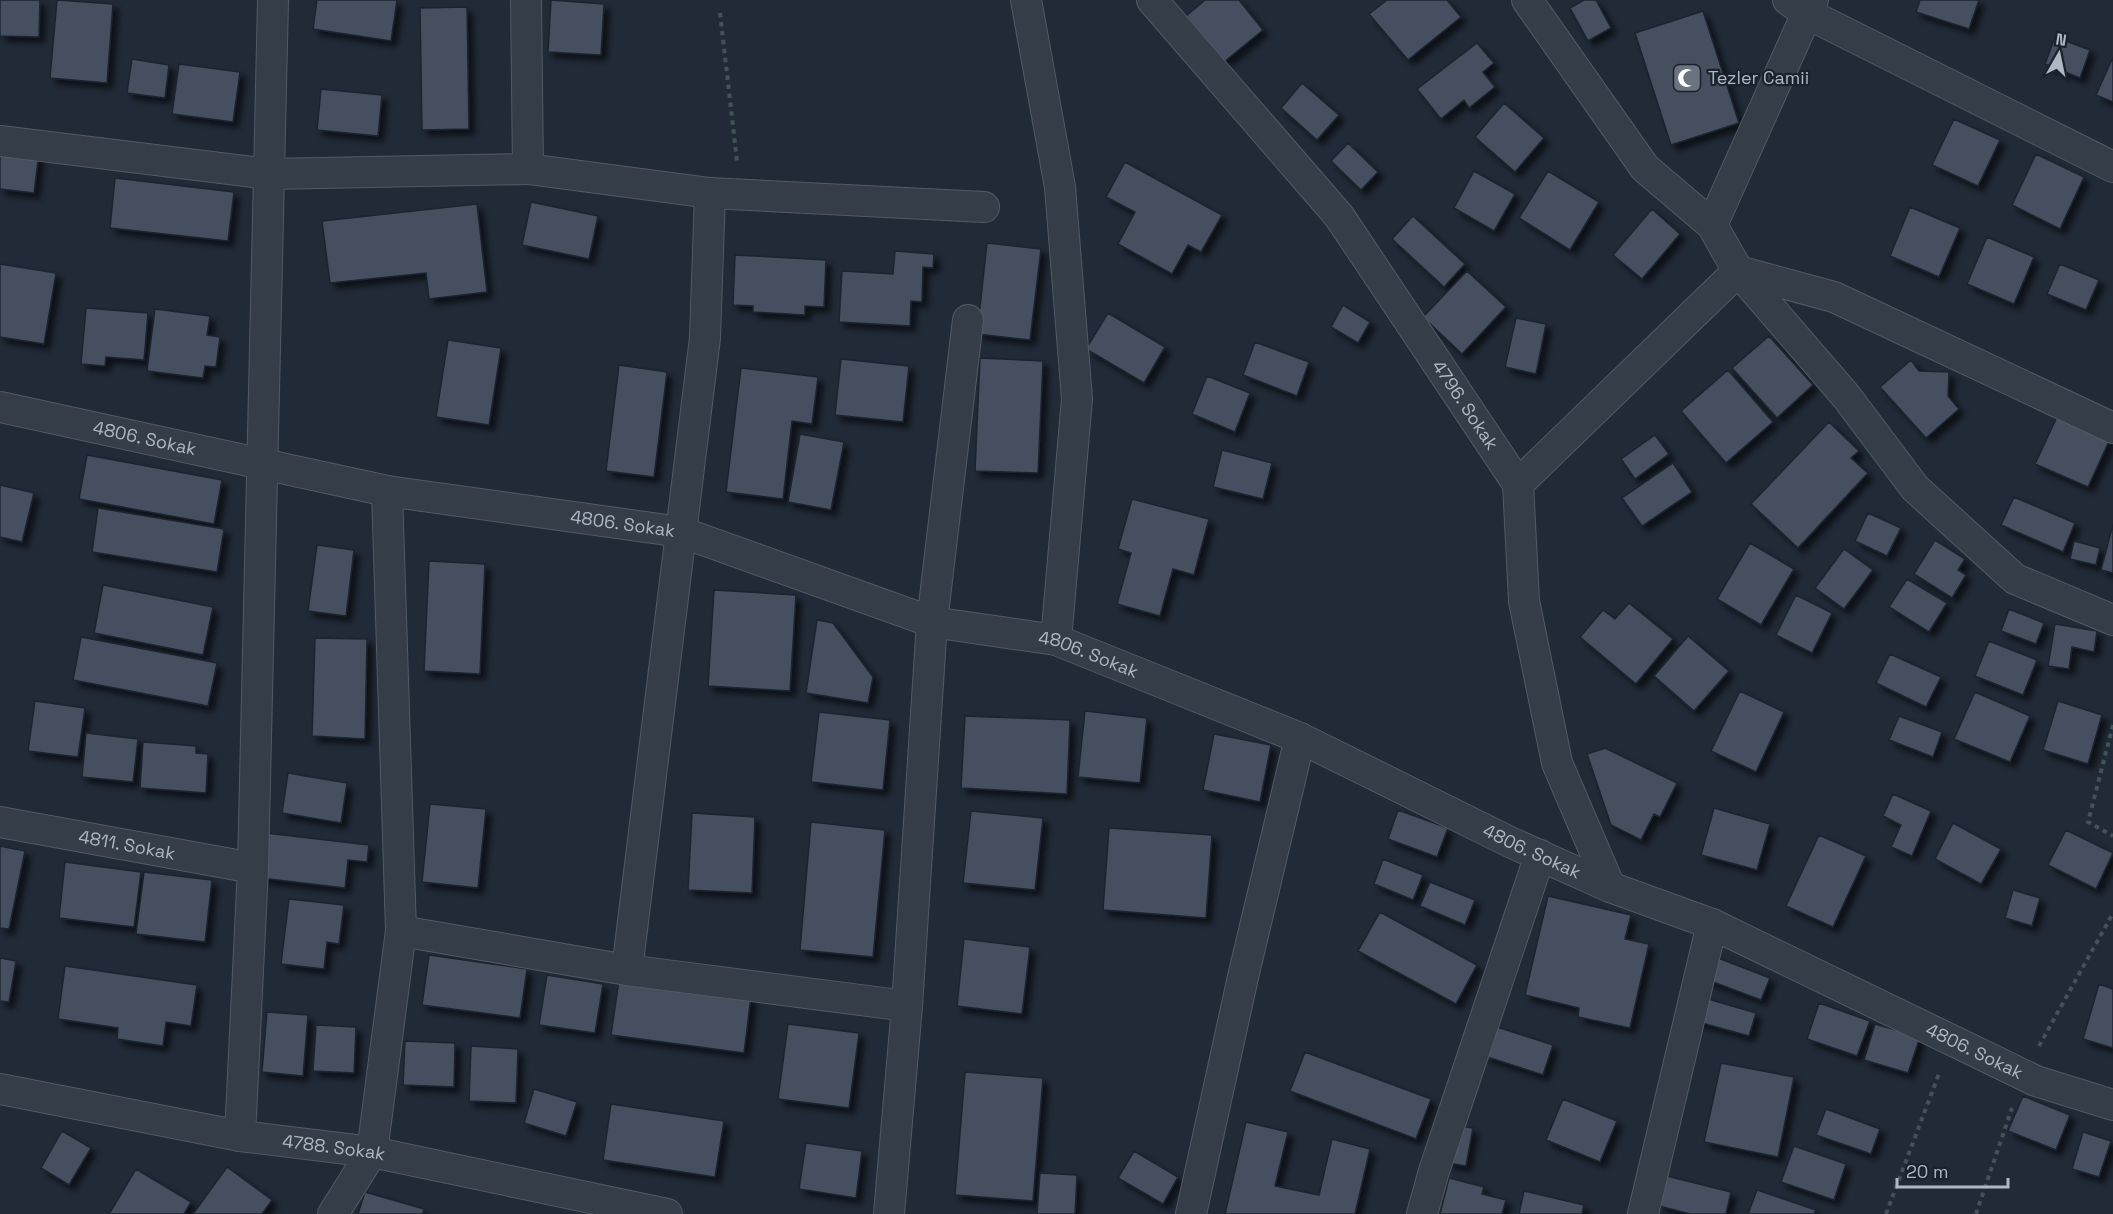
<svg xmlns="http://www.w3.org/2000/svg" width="2113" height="1214" font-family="'Space Grotesk',sans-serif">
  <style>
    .building { fill: #45505f; stroke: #1c242f; stroke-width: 1.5; filter: url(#shadow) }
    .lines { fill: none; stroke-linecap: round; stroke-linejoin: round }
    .minor-casing { stroke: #525a66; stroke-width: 32 }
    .path { stroke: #415356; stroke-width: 4; stroke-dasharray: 4.5 4.5; stroke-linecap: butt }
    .minor { stroke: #353d48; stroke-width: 30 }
    .labels { text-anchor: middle; stroke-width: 4.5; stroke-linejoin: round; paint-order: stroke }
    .poi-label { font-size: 18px; fill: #afb7c5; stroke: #1a222d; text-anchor: start }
    .street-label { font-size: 18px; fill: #afb7c5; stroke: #1a222d }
  </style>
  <defs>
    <filter id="shadow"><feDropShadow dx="5.5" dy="5.5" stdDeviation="3" flood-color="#0009"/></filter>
  </defs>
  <rect width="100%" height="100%" fill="#212b38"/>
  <path class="building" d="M0,0H40L39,37L0,36Z
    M57,0L113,4L107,83L50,78Z
    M317,0H397L391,41L313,29Z
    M551,0L604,4L601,55L548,52Z
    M1205,0H1239L1263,30L1224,62L1186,16Z
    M1387,0H1447L1461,17L1408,60L1369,14Z
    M1584,0H1596L1611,28L1588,41L1570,8Z
    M1920,0H1979L1969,29L1916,12Z
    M467,7L469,129L422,130L420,8Z
    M1703,11L1739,123L1671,145L1635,33Z
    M2055,37L2090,50L2080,78L2045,64Z
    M1477,43L1494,63L1483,72L1495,87L1469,108L1464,100L1441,119L1417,89Z
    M2113,57V102L2096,95Z
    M132,59L169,65L165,98L127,93Z
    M179,64L240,72L233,122L172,114Z
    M1302,83L1339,115L1317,140L1281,108Z
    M321,89L382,95L378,136L317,130Z
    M1504,103L1544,138L1515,172L1475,137Z
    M1954,119L2000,140L1978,186L1932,165Z
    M1348,143L1378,172L1361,190L1331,161Z
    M0,148L39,153L34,193L0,189Z
    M2036,154L2084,177L2060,229L2012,205Z
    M1125,162L1222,215L1201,252L1188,245L1172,274L1118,244L1135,212L1106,197Z
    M1474,171L1515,194L1494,231L1454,208Z
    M1548,171L1599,202L1570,250L1519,218Z
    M115,178L234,192L228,241L110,228Z
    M531,202L598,216L589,259L522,245Z
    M477,204L487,292L429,299L426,273L330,283L322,221Z
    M1910,207L1960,228L1939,277L1890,256Z
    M1652,209L1680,234L1642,279L1613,255Z
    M1413,216L1465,264L1444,287L1392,239Z
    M1987,237L2034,257L2014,304L1967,284Z
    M987,243L1041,249L1030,340L977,334Z
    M895,251L934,254L933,268L923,267L922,302L911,301L910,326L839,322L842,271L893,274Z
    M735,255L826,260L824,307L805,306V315L753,312V306L733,305Z
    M0,264L56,273L44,344L0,337Z
    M2060,264L2099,280L2086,310L2047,294Z
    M1467,271L1506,307L1462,354L1423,317Z
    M1343,305L1370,322L1358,343L1331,327Z
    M86,308L148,313L144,360L106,357L105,366L81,364Z
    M155,309L210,316L207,335L220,337L216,367L205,366L203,378L147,371Z
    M1108,313L1165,347L1144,383L1086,349Z
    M1516,318L1546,324L1536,374L1505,367Z
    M1769,336L1813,385L1777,418L1732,368Z
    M448,340L501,348L489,425L436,417Z
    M1255,342L1309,362L1297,396L1243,375Z
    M980,358L1043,361L1038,473L975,471Z
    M841,359L909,366L903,422L835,415Z
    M1911,360L1919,371L1949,372L1948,396L1959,409L1926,438L1880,387Z
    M619,365L667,372L654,477L606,471Z
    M741,368L818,377L812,424L792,421L783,499L726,492Z
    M1728,370L1773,422L1726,463L1681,411Z
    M1207,376L1250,393L1235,432L1192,414Z
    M2058,415L2110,439L2088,487L2035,464Z
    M1829,422L1859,451L1851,458L1868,473L1798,548L1751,504Z
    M800,434L844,442L831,510L788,502Z
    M1655,435L1669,454L1635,479L1621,459Z
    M1222,450L1272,463L1263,499L1213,487Z
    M87,455L222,480L214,524L79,499Z
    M1673,463L1692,492L1642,526L1622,498Z
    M0,485L34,493L22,542L0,537Z
    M2014,497L2075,523L2063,552L2001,525Z
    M1132,499L1209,519L1194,575L1173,569L1160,616L1117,604L1131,553L1118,549Z
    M98,508L224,529L217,572L92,552Z
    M1868,513L1901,528L1887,556L1855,541Z
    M2113,524V573L2101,570Z
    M1935,540L1965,559L1958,570L1966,575L1952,598L1914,574Z
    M2074,541L2100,548L2096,565L2070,559Z
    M1750,543L1794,569L1761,625L1717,599Z
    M317,545L354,550L346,616L308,611Z
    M1844,549L1873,570L1844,609L1815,588Z
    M429,561L485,564L480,674L424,671Z
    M1907,579L1947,603L1929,632L1889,607Z
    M103,585L213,607L203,655L94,633Z
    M714,590L796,595L790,691L708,686Z
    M1796,595L1832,613L1812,653L1776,635Z
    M1629,603L1673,639L1636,684L1580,637L1603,610L1615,619Z
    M2009,609L2044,623L2036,644L2001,631Z
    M817,620L833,623L873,677L868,703L806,693Z
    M2055,624L2097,631L2094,652L2072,647L2069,669L2048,666Z
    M1688,636L1729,671L1694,711L1654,676Z
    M81,637L217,663L208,706L73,680Z
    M315,638L367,639L365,739L312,736Z
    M1989,641L2037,660L2023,695L1975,676Z
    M1890,654L1941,677L1926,707L1876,683Z
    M1740,691L1784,712L1756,772L1711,751Z
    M1975,692L2030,716L2010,762L1954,739Z
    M35,701L85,708L78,757L28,751Z
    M2058,701L2102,715L2088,764L2043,750Z
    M1085,711L1147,718L1140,783L1078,777Z
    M819,712L890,720L883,790L811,782Z
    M965,716L1070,720L1067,794L961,788Z
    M1899,716L1942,732L1933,757L1889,740Z
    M86,733L138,739L133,782L82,777Z
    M1214,734L1271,745L1260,802L1203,790Z
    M143,742L196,746V753L208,754L206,793L140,788Z
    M1605,748L1677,783L1660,817L1654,814L1641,840L1611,825L1587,754Z
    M288,773L347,783L341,823L282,813Z
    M1893,794L1931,811L1912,856L1891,847L1901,825L1883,816Z
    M430,804L486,809L478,888L422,882Z
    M1714,808L1770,824L1757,870L1701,855Z
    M1398,810L1448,828L1437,857L1388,839Z
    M971,811L1043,818L1035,890L963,883Z
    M692,813L755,817L752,893L688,890Z
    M811,822L885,830L873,957L800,950Z
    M1953,823L2001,849L1981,884L1935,859Z
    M1109,828L1212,835L1206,918L1103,910Z
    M2066,830L2113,853L2096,889L2048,865Z
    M266,833L369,845L367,862L348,860L345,888L261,878Z
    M1819,835L1866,856L1833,927L1786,906Z
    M0,846L25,851L9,929L0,928Z
    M1383,859L1423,875L1413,900L1374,884Z
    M65,862L141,872L134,927L59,918Z
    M144,872L212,880L205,942L136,934Z
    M1430,882L1475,900L1465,925L1420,906Z
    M2013,890L2040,898L2032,926L2005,918Z
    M1548,896L1631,915L1625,939L1649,944L1630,1028L1578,1017L1579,1008L1525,995Z
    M289,899L344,905L339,944L327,942L324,969L281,964Z
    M1380,912L1477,965L1456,1004L1358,951Z
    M964,939L1030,947L1022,1014L957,1006Z
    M1705,953L1770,978L1761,1000L1697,976Z
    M429,955L527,969L520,1018L422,1005Z
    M0,958L16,961L9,1002L0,1001Z
    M65,966L197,985L191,1026L166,1022L163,1046L117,1039L118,1028L58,1019Z
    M547,975L603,984L595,1033L539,1025Z
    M619,980L751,996L744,1053L611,1035Z
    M2099,984L2113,989V1048L2083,1039Z
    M1698,996L1756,1013L1749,1036L1691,1020Z
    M1819,1003L1870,1021L1857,1056L1807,1039Z
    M267,1012L308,1015L303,1076L262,1072Z
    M788,1024L859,1033L849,1108L778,1099Z
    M1875,1024L1920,1037L1908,1073L1864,1060Z
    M316,1025L356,1027L354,1073L313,1071Z
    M1494,1026L1553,1045L1543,1075L1484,1056Z
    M405,1041L455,1043L454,1087L403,1085Z
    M471,1046L518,1049L516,1103L469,1101Z
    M1305,1052L1431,1099L1416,1139L1290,1091Z
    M1721,1063L1794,1077L1778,1157L1704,1142Z
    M965,1072L1043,1078L1033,1201L955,1195Z
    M534,1089L577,1102L566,1136L524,1123Z
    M2023,1096L2070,1115L2056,1150L2008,1131Z
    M1563,1099L1617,1121L1600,1162L1546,1140Z
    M611,1104L724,1121L715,1177L603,1160Z
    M1826,1109L1880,1129L1871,1154L1816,1135Z
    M1246,1122L1288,1132L1275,1186L1319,1195L1332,1139L1370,1149L1355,1214H1225Z
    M1454,1125L1473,1128L1466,1166L1447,1163Z
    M62,1131L91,1148L69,1185L41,1168Z
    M2083,1132L2111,1141L2099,1177L2072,1169Z
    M806,1143L862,1151L856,1198L799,1189Z
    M1794,1146L1846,1164L1834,1200L1781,1182Z
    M1134,1151L1178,1177L1163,1204L1118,1178Z
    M227,1167L272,1200L262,1214H193Z
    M136,1169L191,1202L184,1214H109Z
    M1040,1173L1077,1175L1075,1214H1037Z
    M1667,1176L1731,1192L1726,1214H1690L1659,1206Z
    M1449,1178L1484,1187L1482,1194L1506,1200L1502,1214H1440Z
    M1757,1190L1816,1210L1814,1214H1748Z
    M1524,1191L1584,1205L1582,1214H1519Z
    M365,1192L424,1209L423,1214H358Z"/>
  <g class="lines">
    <g class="minor-casing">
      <g id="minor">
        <path d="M526,0L528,169L710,193L705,338L627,970"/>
        <path d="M1026,0L1060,187L1077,399L1056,640"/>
        <path id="s1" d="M1152,0L1339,216L1518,484L1524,601L1557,763L1610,887"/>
        <path d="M1527,0L1645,168L1712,225L1738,271L1846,396L1915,488L2015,579L2113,620"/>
        <path d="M1788,0L1808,14L2113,167"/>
        <path d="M0,141L270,174L528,169"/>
        <path d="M710,193L984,207"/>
        <path d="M1712,225L1813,0"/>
        <path d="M1738,271L1834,297L2113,428"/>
        <path id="s2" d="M0,407L387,491L681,532L932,622L1056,640L1300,738L1512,843L1610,887L1712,924L2036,1081L2113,1105"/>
        <path d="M1518,484L1738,271"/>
        <path id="s3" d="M0,822L253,868"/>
        <path d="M401,931L627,970L907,1006"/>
        <path id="s4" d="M0,1089L240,1136L372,1152L667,1214"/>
        <path d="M240,1136L253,868L273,0"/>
        <path d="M333,1214L372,1152L401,931L387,491"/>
        <path d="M889,1214L907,1006L932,622L968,320"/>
        <path d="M1191,1214L1243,977L1300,738"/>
        <path d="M1422,1214L1434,1171L1540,855"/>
        <path d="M1643,1214L1712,924"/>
      </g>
    </g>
    <path class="path" d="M720,13L737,161
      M2113,725L2088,822L2113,836
      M2039,1046L2113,913
      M1886,1214L1940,1071
      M1976,1214L2012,1108"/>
    <use href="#minor" class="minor"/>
  </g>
  <defs>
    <g id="mosque-square" transform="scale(1.5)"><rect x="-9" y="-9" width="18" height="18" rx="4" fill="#6b7280" stroke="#1a222d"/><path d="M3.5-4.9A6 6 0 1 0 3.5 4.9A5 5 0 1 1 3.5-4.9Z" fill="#fff"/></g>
  </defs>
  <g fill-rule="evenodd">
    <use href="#mosque-square" x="1687" y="78"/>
  </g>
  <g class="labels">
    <g class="poi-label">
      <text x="1708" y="84">Tezler Camii</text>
    </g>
    <g class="street-label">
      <text dy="6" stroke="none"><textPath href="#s1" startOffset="513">4796. Sokak</textPath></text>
      <text dy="6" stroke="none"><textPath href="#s2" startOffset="148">4806. Sokak</textPath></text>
      <text dy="6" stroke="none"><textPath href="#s2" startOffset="634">4806. Sokak</textPath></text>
      <text dy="6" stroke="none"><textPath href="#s2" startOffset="1120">4806. Sokak</textPath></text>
      <text dy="6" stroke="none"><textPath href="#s3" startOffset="129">4811. Sokak</textPath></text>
      <text dy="6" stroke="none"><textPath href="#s2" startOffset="1606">4806. Sokak</textPath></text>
      <text dy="6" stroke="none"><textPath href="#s2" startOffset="2092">4806. Sokak</textPath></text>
      <text dy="6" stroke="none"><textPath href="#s4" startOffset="339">4788. Sokak</textPath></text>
    </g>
  </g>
  <g transform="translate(2059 54) rotate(9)" stroke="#1a222d" stroke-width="4.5" paint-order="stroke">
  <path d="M0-4.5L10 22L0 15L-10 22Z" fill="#afb7c5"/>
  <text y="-9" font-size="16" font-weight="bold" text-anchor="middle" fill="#afb7c5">N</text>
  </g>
  <path d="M1897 1178v9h111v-9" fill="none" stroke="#afb7c5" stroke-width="3"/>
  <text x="1906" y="1178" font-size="18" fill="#afb7c5" stroke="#1a222d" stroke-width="4.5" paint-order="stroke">20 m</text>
</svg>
